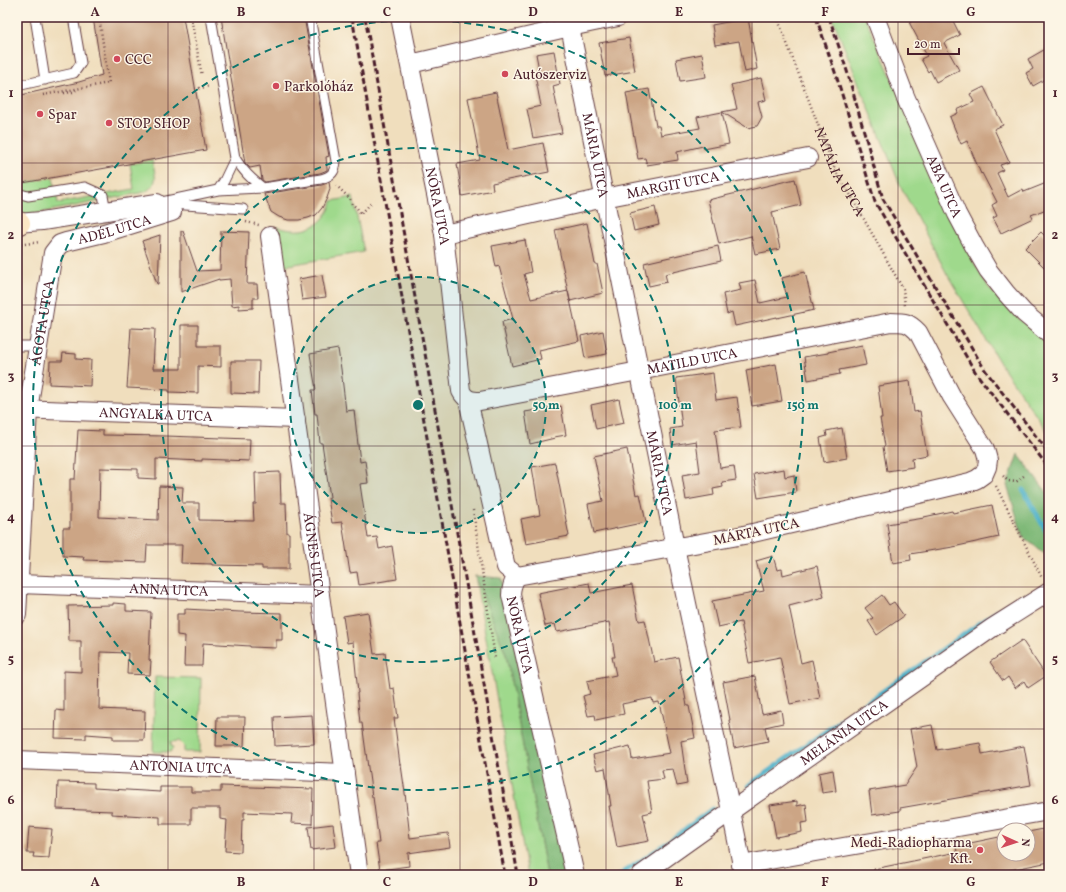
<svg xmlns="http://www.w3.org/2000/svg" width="1066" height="892" font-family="Vollkorn,serif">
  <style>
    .green { fill: #9fd98c; stroke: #747c5c }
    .forest { fill: #7fb978; stroke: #646c52 }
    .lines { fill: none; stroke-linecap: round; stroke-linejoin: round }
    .stream { stroke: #4bb1ca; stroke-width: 5 }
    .building { fill: #cca585 }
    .lane-casing { stroke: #633c41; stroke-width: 11 }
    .street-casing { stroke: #633c41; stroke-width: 20 }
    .secondary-casing { stroke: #633c41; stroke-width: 24 }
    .path { stroke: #633c41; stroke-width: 2.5; stroke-dasharray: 1 3; stroke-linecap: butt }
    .lane { stroke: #fff; stroke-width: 9 }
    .street { stroke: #fff; stroke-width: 18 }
    .secondary { stroke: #fce6c4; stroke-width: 22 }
    .rail { stroke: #4a1f2b; stroke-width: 3; stroke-dasharray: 6 3; stroke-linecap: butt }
    .grid { fill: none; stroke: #4a1f2b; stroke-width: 1; stroke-opacity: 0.55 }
    .ring { fill: none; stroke: #0f766e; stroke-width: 2; stroke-dasharray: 7 5 }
    .poi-dot { fill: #d1495b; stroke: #fcf5e5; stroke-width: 1.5 }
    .labels { text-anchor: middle; stroke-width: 3; stroke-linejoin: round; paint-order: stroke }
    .poi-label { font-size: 14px; fill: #4a1f2b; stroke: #fcf5e5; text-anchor: start }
    .street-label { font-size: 14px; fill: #4a1f2b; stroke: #fcf5e5 }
    .centre { fill: #0f766e; stroke: #fcf5e5; stroke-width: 2 }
    .ring-label { font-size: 12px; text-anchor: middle; font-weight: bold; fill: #0f766e; stroke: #fcf5e5; stroke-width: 3; stroke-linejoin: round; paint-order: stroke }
    .neatline { fill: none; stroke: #4a1f2b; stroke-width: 1.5 }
    .grid-label { font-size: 13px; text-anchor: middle; font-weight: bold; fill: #4a1f2b }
  </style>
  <rect width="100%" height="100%" fill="#fcf5e5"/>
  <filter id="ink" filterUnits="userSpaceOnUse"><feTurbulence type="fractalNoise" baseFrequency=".025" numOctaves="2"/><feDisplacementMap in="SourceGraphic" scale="8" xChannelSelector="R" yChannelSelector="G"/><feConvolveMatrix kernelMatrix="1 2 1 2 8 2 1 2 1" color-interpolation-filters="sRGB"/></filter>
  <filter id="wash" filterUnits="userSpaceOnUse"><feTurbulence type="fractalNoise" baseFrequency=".012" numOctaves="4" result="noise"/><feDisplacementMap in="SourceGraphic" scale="16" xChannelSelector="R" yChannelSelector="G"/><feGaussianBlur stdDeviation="0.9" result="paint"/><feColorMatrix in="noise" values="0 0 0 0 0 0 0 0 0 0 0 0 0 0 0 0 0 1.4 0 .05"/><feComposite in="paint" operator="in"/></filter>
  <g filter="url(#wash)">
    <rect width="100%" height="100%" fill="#f0debd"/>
    <path class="green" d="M832,17H865L971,258L989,288L1017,317L1046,341L1049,346V434L1001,365L947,274L900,185Z
      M152,160C155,175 160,183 145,192L34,214L17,215V184L53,177L58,203L134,189L130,164Z
      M353,197L364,252L283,266L276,227C284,229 294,231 302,230C317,228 329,216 332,201Z
      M475,576L506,654L547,875H528Z
      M155,677L201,678L200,752H184V746L179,741L170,742L173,749L170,752H153Z"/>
    <path class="forest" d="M1018,454L1049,495V557L1023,537L1007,485Z
      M475,576L501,578L547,776L571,875H547L506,654Z"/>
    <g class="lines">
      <path class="stream" d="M1023,490L1049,536
        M749,785L986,619L1007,606L1029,595
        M620,875L664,845L712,809"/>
    </g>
    <g id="blocks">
      <path class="building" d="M93,17H183L206,150L17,184V96L79,82L102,75Z
        M221,17H304L329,156L326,157L327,169V170L320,173L265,182L262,180L260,166L250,168L245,163Z
        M920,17H951L960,35L944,43L959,70L936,82L930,70L928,72L921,59L927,56L909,22Z
        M748,18L757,69L745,72L739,41L715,45L712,25Z
        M629,38L635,71L605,76L599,43Z
        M1049,47V77L1033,86L1026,73L1033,69L1028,59Z
        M554,51L560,84L553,86L562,133L533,138L527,109L541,106L535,75H540L536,54Z
        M702,54L706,77L680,81L676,59Z
        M761,78L766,100L758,102L762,117L757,126L748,128L722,112L729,144L704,149L703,146L677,152L678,160L647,165L645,158L638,159L626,93L649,89L656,126H659L661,135L700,128L697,117L737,109L731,85Z
        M984,87L1003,125L994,129L1009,162L1000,165L1003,170L997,173L1008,197L1023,189L1024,192L1049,182V208L1031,215L1033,218L1001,233L993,218L997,216L992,205L997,202L982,173L981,174L967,141L961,144L950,117L958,113L957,110L974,102L970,94Z
        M496,92L508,150L543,143L549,172L492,183L493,190L462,196L457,164L480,160L468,98Z
        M795,179L801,205L772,212L780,249L755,254L751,236L719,244L708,200Z
        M329,182L330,189L327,198L322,208L316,215L308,218L299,220H288L279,217L271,212L264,194L322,185Z
        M655,207L659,225L634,231L630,213Z
        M587,223L595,264H597L603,293L570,301L555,230Z
        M181,231H183L197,271L220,270L221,231L249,232L247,284H257L258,298H253V308L239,309V305L232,306L230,279L219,280V279L181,292Z
        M1041,232L1049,240V272L1025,248Z
        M160,235L158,284H157L142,241Z
        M525,240L531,272L524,274L531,299L568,291L579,341L539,350L541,359L512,366L502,322L513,319L499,266L496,267L492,246Z
        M718,246L721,261L665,274L667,282L649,286L644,263Z
        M805,272L814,310L777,318V317L735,326L732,312L727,314L723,294L741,290L739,283L755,280L760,303L787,297L782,278Z
        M322,275L326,297L302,300L299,279Z
        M181,325H198V346H221V367L198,366V393L169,392V390L127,388L131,328L155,329L153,369H181Z
        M603,331L607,354L585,358L581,336Z
        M862,345L866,365L839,370L840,374L808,380L804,357L828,353V352Z
        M338,349L341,369L346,411L354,410L360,462L365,461L368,483L360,484L368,538L377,537L379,549L392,546L397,579L359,585L357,572L350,573L342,522L332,523L328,498L330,497L322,443H320L317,414H315L312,390H316L310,354Z
        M63,353L76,354V359L91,360L90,386L49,384L50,361H62Z
        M231,361H259L258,394L231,393Z
        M776,364L782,401L752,406L746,370Z
        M713,373L716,400L737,397L741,427L715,430L720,468L734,466L736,480L722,482L723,487L713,489L714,495L686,500L682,475L700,472L696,441L672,445L670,429L682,427L676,378Z
        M910,381L914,412L920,411L927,455L912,458L913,467L887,471L883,447L885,446L880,418H882L878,386Z
        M619,399L624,423L596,429L591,405Z
        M561,406L566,435L554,437L555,438L530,444L525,412Z
        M842,428L847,458L824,462L820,438L827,436L826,431Z
        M78,430L103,431V435L166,436L250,439L249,461L202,459V461L156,459V479L138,478V469L100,468L99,517L158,520L159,486L183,487L182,503H199V520L254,521L253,504H256L255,473L280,472L281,503H286L287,533H289V569H262V566L212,565V564L181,563L182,545H147L146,562L83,560L84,557L63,556V528H70V479H75Z
        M627,449L636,495L640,494L646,522L594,533L588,504L603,501L594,456Z
        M555,463L569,536L526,544L521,519L540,515L532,467Z
        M784,469L785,477L794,475L796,492L758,498L754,474Z
        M992,505L999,537L953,547L910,554L911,560L893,563L887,524L924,518V517L952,511L953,513Z
        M773,556L777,570L782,569L783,575L817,566L824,597L789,606L801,663L812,660L820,698L790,704L780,657L749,663L741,622L718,627L712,601L764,591L756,561Z
        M589,583L591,593L632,585L639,621L645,620L654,662L678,657L687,706H689L695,738L681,741L687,784L677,786L673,769L662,770L664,779L647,781L652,812L643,814L649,841L617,847L609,806H611L605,768L597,770L593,755L630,746L632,759L670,753L659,702L653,703L652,698L622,704L624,714L596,720L595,715L588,716L583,696L590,694L587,681L616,675L612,657H615L609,622L557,632L555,624L545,626L538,593Z
        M882,595L889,605L894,602L904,616L877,635L868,621L873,618L865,608Z
        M113,603L126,604V611L151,612L149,660L151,661L150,675L127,674L128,653L100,652L99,709L145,711L144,740H113V736L86,734V739L55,738L56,710L64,711V671L81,672V641H69L68,606L113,605Z
        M185,609L240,612L282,613V640H276V648L250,647V646L203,643L202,666H184L185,636L177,635V614H185Z
        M368,612L374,654L385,653L390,689L394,688L398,718H394L400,765H401L405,793L410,838L448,833L450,847L408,853L409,866L380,870L376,843H379L373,797H372L362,723H360L357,693H358L353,642L347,643L343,616Z
        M1022,640L1046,676L1028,688L1024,681L1015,688L1008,677L1003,681L990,662Z
        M755,676L762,714L781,710L783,723L765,727L768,741L734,748L729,720H730L723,682Z
        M312,715L314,744L275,746L274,717Z
        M217,717H245L244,746H216Z
        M932,725L937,750L980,743L982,754L1024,746L1031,785L900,808V811L872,815L869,791L905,785L917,767L910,729Z
        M833,770L836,791L822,793L819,773Z
        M58,782L94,783V788L160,792V787H191V792H221V786L313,789L312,824L291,823L292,814L244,812V820H242L241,852L225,851L227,820L220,819V808H191V824H160V817L112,814V811L57,809Z
        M797,801V806L806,804L808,822L801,823L802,832L776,837L770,805Z
        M333,824L336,847L311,850L308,827Z
        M29,827L52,829L49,858L33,857L34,853H27Z
        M1049,828V862L986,875H874V869L957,852L956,846L1004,836V854H1028V832Z"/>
    </g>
  </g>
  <g filter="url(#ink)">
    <use href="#blocks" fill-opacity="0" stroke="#633c41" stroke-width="1"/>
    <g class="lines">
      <g class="lane-casing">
        <path id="lane" d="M35,17L45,80
          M211,17L235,158L224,181L218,190
          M17,86L74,73L81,63L73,17
          M235,158C243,171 250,178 263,188
          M17,193L28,196L85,187L103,195L106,211
          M157,203L218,190L263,188L321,179C332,176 335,172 336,161L310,17
          M171,204L243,209
          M17,346H38"/>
      </g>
      <g class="street-casing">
        <g id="street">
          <path id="s2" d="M400,17L444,234L461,391C465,399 470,401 480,401L639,371L891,322C905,322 908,322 918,332L952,397L985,449L988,460L987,467L984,474L977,479L970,482L817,518L744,535L517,576"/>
          <path id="s3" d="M568,17L675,547L731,811L744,875"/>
          <path id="s4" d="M875,17L905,96L957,214L974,246L988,270L1006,293L1024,313L1049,334"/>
          <path d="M410,64L570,27L618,17"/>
          <path d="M17,223L42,221L157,203"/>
          <path id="s5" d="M444,234L604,198L808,158"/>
          <path id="s6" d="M270,236L359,875"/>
          <path d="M468,400L506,567L517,576"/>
          <path id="s7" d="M17,409L296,419"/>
          <path id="s8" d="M517,576C513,582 511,587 511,595L575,875"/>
          <path id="s9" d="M18,584L320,595"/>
          <path id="s10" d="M17,615L28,410L53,253L60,244L66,242L104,233L172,212"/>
          <path id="s11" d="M17,760L345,773"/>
          <path d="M741,865L1049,811"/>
          <path id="s12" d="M641,875L731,811L992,628L1049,592"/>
        </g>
      </g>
      <g class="secondary-casing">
        <path id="secondary" d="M17,223H19"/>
      </g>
      <g class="path">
        <path d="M191,17L202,76"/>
        <path id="s1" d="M777,17L836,172L850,194L903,289L905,306"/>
        <path d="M195,89L210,86"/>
        <path d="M64,93L73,92L76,90"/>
        <path d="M43,95L109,83L99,17"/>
        <path d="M336,185L350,199L352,204L357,208L361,214L372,202"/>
        <path d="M246,222L259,225"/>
        <path d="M17,245L40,242"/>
        <path d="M1003,476L1008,481L1016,482L1025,475"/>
        <path d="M996,486L1042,578"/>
        <path d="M473,510L495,658"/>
      </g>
      <use href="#lane" class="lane"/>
      <use href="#street" class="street"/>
      <use href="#secondary" class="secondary"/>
      <path class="rail" d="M352,17L505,875
        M365,17L518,875
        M816,17L836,75L875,202L976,373L1049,468
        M829,17L847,71L883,199L985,370L1049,453"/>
    </g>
  </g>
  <path class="grid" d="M168,17V875M314,17V875M460,17V875M606,17V875M752,17V875M898,17V875M17,163H1049M17,305H1049M17,446H1049M17,587H1049M17,729H1049"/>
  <circle cx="418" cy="405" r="128" fill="#0f766e" fill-opacity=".12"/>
  <g class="ring">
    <circle cx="418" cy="405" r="128"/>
    <circle cx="418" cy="405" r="257"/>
    <circle cx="418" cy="405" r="385"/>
  </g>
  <g class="poi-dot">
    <circle cx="117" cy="59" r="4"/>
    <circle cx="505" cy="74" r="4"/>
    <circle cx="276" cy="86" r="4"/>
    <circle cx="40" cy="114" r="4"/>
    <circle cx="109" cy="123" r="4"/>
    <circle cx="980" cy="850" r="4"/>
  </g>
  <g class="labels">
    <g class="poi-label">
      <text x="125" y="64">CCC</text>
      <text x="513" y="79">Autószerviz</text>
      <text x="284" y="91">Parkolóház</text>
      <text x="48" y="119">Spar</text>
      <text x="117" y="128">STOP SHOP</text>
      <text x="972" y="847" text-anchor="end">Medi-Radiopharma<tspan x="972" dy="16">Kft.</tspan></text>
    </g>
    <g class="street-label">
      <text dy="5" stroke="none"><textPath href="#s3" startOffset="141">MÁRIA UTCA</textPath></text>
      <text dy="5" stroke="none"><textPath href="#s1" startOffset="167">NATÁLIA UTCA</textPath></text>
      <text dy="5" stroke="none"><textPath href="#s5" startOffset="234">MARGIT UTCA</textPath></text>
      <text dy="5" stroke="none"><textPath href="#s4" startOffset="183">ABA UTCA</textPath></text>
      <text dy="5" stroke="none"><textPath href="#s2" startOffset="193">NÓRA UTCA</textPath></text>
      <text dy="5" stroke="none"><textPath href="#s10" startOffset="432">ADÉL UTCA</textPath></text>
      <text dy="5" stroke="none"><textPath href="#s10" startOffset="294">ÁGOTA UTCA</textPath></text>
      <text dy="5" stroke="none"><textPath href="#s2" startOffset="618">MATILD UTCA</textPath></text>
      <text dy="5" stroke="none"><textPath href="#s7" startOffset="139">ANGYALKA UTCA</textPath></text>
      <text dy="5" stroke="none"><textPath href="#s3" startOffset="465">MÁRIA UTCA</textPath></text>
      <text transform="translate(756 531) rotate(-12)" y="5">MÁRTA UTCA</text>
      <text dy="5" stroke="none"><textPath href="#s6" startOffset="322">ÁGNES UTCA</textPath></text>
      <text dy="5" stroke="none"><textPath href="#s9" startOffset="151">ANNA UTCA</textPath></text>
      <text dy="5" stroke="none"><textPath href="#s8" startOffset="61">NÓRA UTCA</textPath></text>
      <text dy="5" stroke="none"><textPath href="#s12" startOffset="248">MELÁNIA UTCA</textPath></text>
      <text dy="5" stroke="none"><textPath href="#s11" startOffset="164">ANTÓNIA UTCA</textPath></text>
    </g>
  </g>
  <circle cx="418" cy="405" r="6" class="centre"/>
  <g class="ring-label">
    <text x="546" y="409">50 m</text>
    <text x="675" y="409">100 m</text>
    <text x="803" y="409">150 m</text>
  </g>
  <rect width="1066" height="892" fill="none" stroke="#fcf5e5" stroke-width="44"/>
  <g transform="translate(1016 842) rotate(93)"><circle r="19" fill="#fcf5e5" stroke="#b59f9b"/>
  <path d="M0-3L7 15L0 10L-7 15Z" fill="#d1495b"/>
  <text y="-6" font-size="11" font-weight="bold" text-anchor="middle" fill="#4a1f2b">N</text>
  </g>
  <path d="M908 48v6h51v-6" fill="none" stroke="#4a1f2b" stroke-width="2"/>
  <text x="914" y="48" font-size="12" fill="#4a1f2b" stroke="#fcf5e5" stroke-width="3" paint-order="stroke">20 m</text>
  <rect x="22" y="22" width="1022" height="848" class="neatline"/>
  <g class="grid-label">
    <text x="95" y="16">A</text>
    <text x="241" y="16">B</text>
    <text x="387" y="16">C</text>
    <text x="533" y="16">D</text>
    <text x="679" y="16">E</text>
    <text x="825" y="16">F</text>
    <text x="971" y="16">G</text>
    <text x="11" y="97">1</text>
    <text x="1055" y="97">1</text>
    <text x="11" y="239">2</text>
    <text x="1055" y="239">2</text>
    <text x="11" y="380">3</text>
    <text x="1055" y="380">3</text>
    <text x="11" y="521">4</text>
    <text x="1055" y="521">4</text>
    <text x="11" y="663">5</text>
    <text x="1055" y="663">5</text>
    <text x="11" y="804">6</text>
    <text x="1055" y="804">6</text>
    <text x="95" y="886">A</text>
    <text x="241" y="886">B</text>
    <text x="387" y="886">C</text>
    <text x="533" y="886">D</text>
    <text x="679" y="886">E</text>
    <text x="825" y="886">F</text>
    <text x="971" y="886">G</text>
  </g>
</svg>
